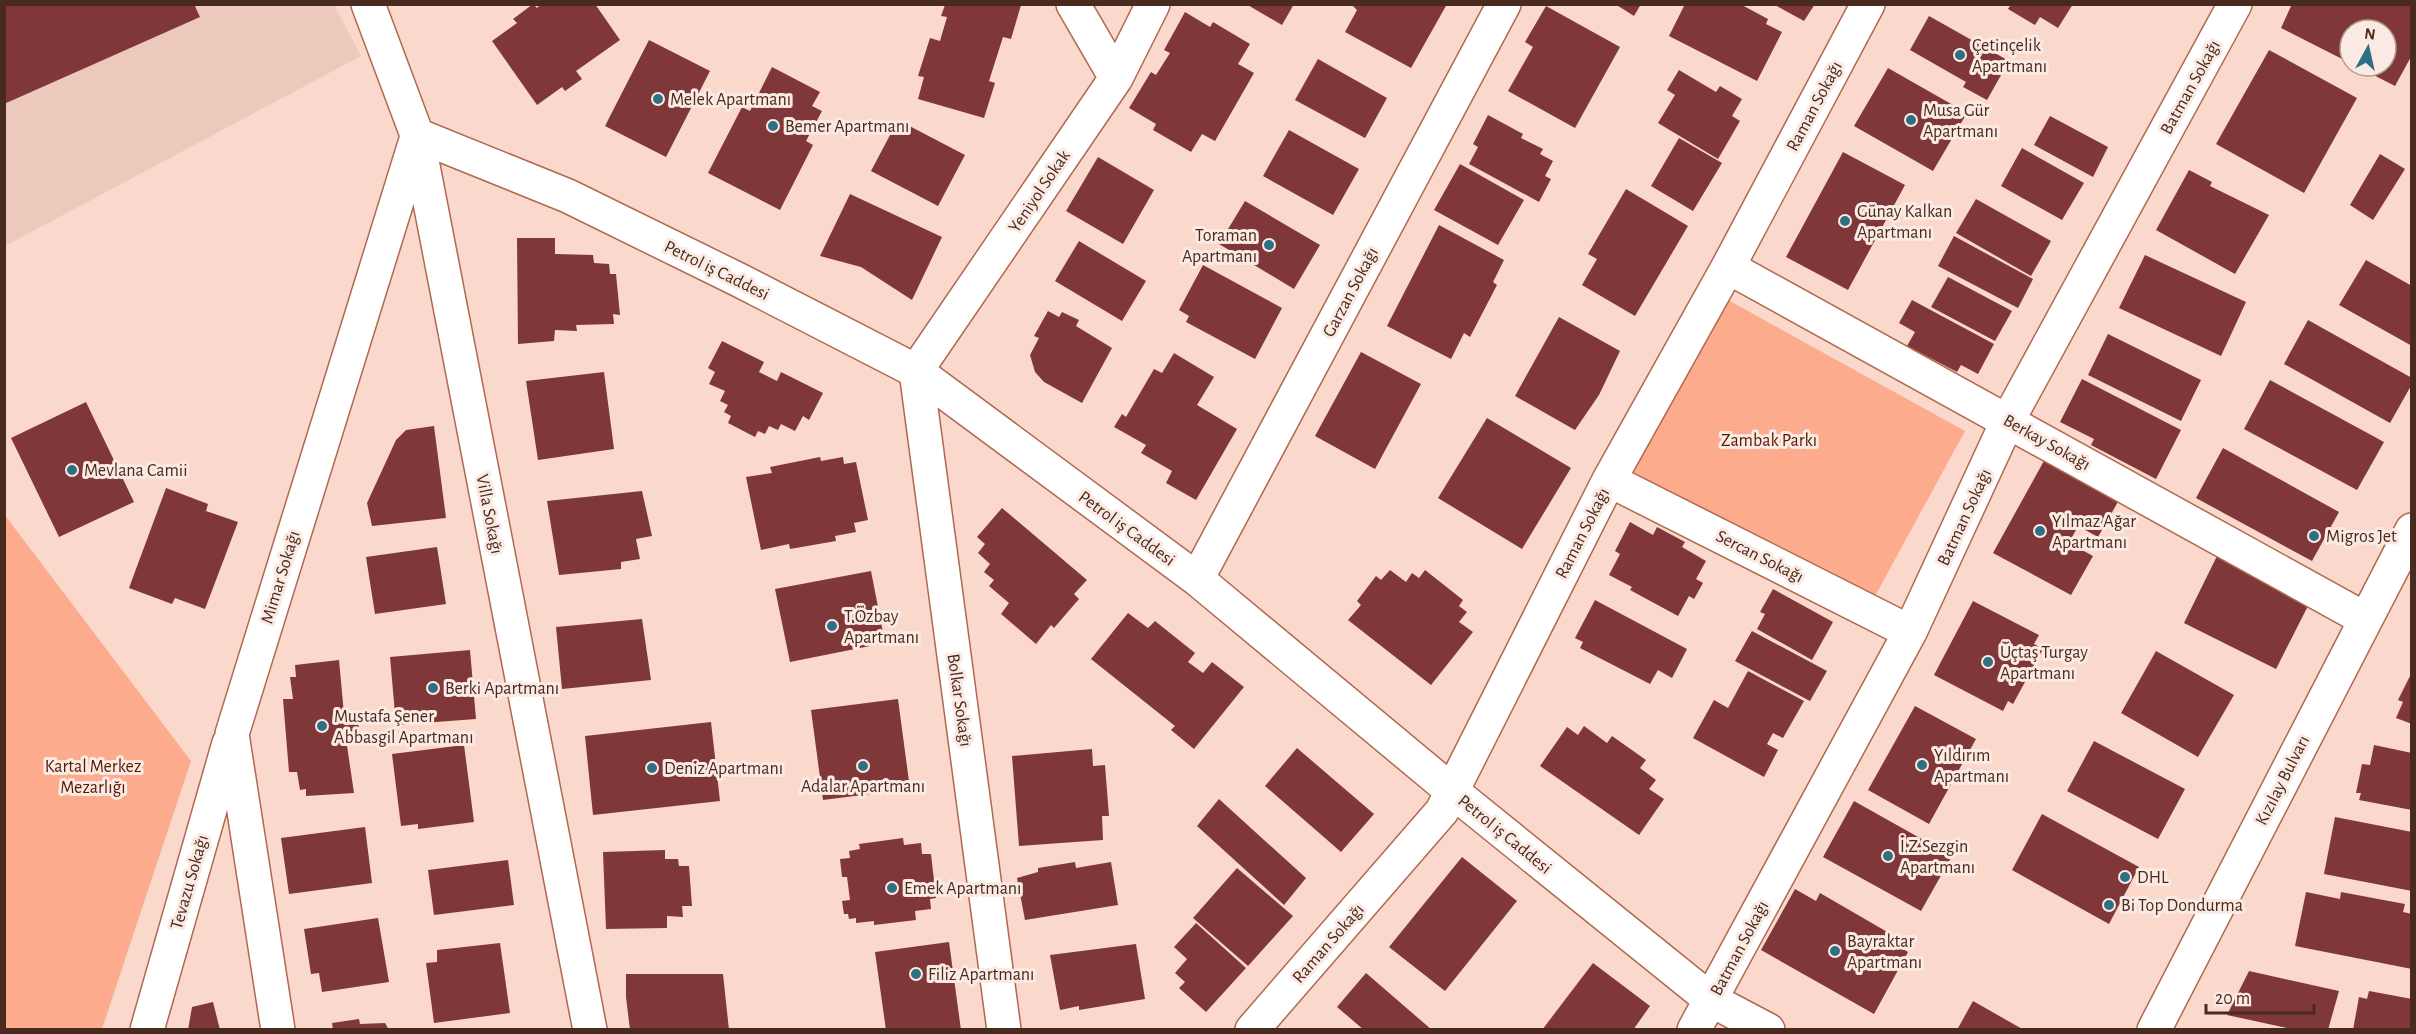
<svg xmlns="http://www.w3.org/2000/svg" width="2416" height="1034" font-family="'Alegreya Sans',sans-serif">
  <style>
    .built { fill: #edc9bc }
    .green { fill: #fcab8d }
    .building { fill: #803739 }
    .lines { fill: none; stroke-linecap: round; stroke-linejoin: round }
    .minor-casing { stroke: #b1684e; stroke-width: 36 }
    .minor { stroke: #fff; stroke-width: 33 }
    .poi-dot { fill: #2e6f82; stroke: #fbeae3; stroke-width: 2 }
    .labels { text-anchor: middle; stroke-width: 6; stroke-linejoin: round; paint-order: stroke }
    .poi-label { font-size: 18px; fill: #492a1e; stroke: #fbeae3; text-anchor: start }
    .street-label { font-size: 18px; fill: #492a1e; stroke: #fbeae3 }
    .park-label { font-size: 18px; fill: #541a02; stroke: #fbeae3 }
  </style>
  <rect width="100%" height="100%" fill="#fad8cc"/>
  <path class="built" d="M5,5H334L361,56L5,246Z"/>
  <path class="green" d="M1728,300L1965,431L1869,607L1627,482Z
    M4,514L191,761L102,1029H5Z"/>
  <path class="building" d="M8,4H194L200,17L4,104V6Z
    M533,4L537,8L541,4H595L620,40L576,71L582,79L565,91L562,87L537,105L492,41L517,23L513,19Z
    M1246,4H1294L1282,25Z
    M1351,4H1447L1411,68L1345,32L1357,10Z
    M1615,4H1641L1634,16Z
    M1685,4H1740L1768,19L1766,24L1782,32L1757,81L1669,36Z
    M1773,4H1815L1804,21Z
    M2011,4H2073L2058,28L2040,17L2035,25L2008,9Z
    M2292,4H2412V55L2395,86L2356,66H2386V30H2350V63L2281,28Z
    M945,5H1021L1011,39L1003,37L989,81L995,83L984,118L918,99L924,77L918,76L930,38L940,41L947,17L941,16Z
    M1546,6L1620,47L1575,128L1508,91L1533,47L1525,42Z
    M1185,12L1210,27L1213,22L1250,44L1238,64L1254,73L1215,141L1202,134L1191,152L1153,130L1156,124L1129,108L1151,72L1156,75L1170,53L1164,50Z
    M1929,16L2009,61L1987,100L1963,87L1966,82L1910,50Z
    M649,40L710,71L666,157L605,126Z
    M2269,50L2357,98L2304,193L2216,144Z
    M1318,59L1387,98L1365,138L1295,100Z
    M772,67L820,92L812,106L822,111L806,141L813,145L780,210L708,173L742,107L750,111Z
    M1888,68L1967,113L1933,171L1854,126Z
    M1679,70L1716,92L1720,86L1742,99L1732,116L1740,121L1718,159L1658,123L1675,95L1667,90Z
    M1488,115L1523,134L1521,138L1543,149L1540,154L1553,161L1545,176L1551,179L1539,202L1469,164L1478,147L1473,144Z
    M2050,116L2108,147L2093,177L2034,145Z
    M898,120L965,155L938,206L871,171Z
    M1289,130L1359,169L1333,215L1263,176Z
    M1679,138L1722,163L1693,211L1651,186Z
    M2022,148L2084,183L2062,220L2001,186Z
    M1843,152L1905,185L1848,290L1786,257Z
    M2380,154L2405,169L2373,220L2350,205Z
    M1098,157L1154,190L1123,244L1066,211Z
    M1460,164L1524,200L1498,245L1434,210Z
    M2189,170L2212,182L2210,186L2269,215L2235,274L2156,230Z
    M1626,189L1688,226L1635,316L1582,285L1597,259L1588,254Z
    M850,194L942,237L912,300L861,267L820,256Z
    M1976,199L2051,241L2031,276L1956,233Z
    M1245,201L1320,245L1294,289L1219,244Z
    M1439,225L1504,260L1493,282L1497,285L1470,337L1464,333L1451,359L1387,326Z
    M1954,236L2033,279L2018,308L1938,266Z
    M517,238H555V254L593,255L594,263L609,264L610,274H616L620,315L613,314L614,324L576,325L577,331L555,330L554,341L518,344Z
    M1079,241L1146,281L1122,321L1055,281Z
    M2145,255L2246,302L2221,356L2119,308Z
    M2366,260L2412,286V346L2339,305Z
    M1203,265L1282,308L1255,359L1186,322L1189,316L1179,310Z
    M1948,277L2012,311L1995,341L1931,307Z
    M1912,300L1994,344L1978,374L1961,365L1957,372L1907,346L1915,332L1899,323Z
    M1048,311L1059,317L1062,312L1079,320L1076,326L1112,348L1082,403L1044,382L1035,372L1030,355L1039,338L1034,336Z
    M1559,317L1620,351L1599,395L1575,430L1515,396Z
    M2308,320L2412,378V384L2390,423L2284,364Z
    M2108,334L2201,380L2181,421L2088,375Z
    M722,341L764,362L759,372L777,381L781,372L823,393L809,420L803,416L795,431L781,424L778,430L769,426L765,434L758,431L755,437L728,423L731,416L724,412L728,405L720,401L725,391L709,384L715,372L708,368Z
    M1361,352L1421,384L1375,469L1315,436Z
    M1174,353L1214,377L1197,405L1237,429L1196,500L1166,483L1172,471L1141,453L1146,445L1114,427L1122,414L1126,417L1154,369L1162,373Z
    M604,372L614,449L538,460L526,381Z
    M2082,379L2181,430L2156,479L2091,445L2094,439L2060,422Z
    M2270,380L2384,442L2357,490L2244,429Z
    M86,402L134,502L59,537L11,438Z
    M1487,418L1571,468L1522,549L1438,498Z
    M434,426L446,518L372,526L367,503L396,440L406,430Z
    M2223,448L2339,512L2312,561L2196,498Z
    M820,457L821,461L843,457L844,464L856,462L868,520L854,523L856,532L835,536L836,541L790,549L789,544L761,550L746,477L772,473L770,467Z
    M2045,459L2119,500L2098,537L2078,526L2069,543L2093,556L2071,595L1993,553Z
    M166,488L208,504L206,511L238,522L205,609L175,598L172,604L129,588Z
    M642,491L652,536L636,539L640,559L621,562V569L559,575L547,501Z
    M1002,508L1087,580L1074,594L1079,599L1054,628L1051,625L1036,644L1001,614L1009,603L989,586L994,580L984,572L990,564L978,553L985,544L977,537Z
    M1630,522L1653,535L1657,527L1685,542L1682,547L1706,561L1696,579L1703,583L1694,599L1689,596L1678,616L1630,590L1632,587L1609,575L1620,554L1615,551Z
    M437,547L446,604L375,614L366,557Z
    M2217,556L2310,602L2276,669L2184,623Z
    M1390,570L1406,582L1412,573L1419,578L1425,570L1463,600L1459,606L1467,612L1459,622L1473,632L1431,685L1348,620L1361,605L1357,601L1376,576L1381,580Z
    M871,571L885,643L790,662L775,589Z
    M1773,589L1833,622L1812,660L1757,629L1765,614L1760,612Z
    M1595,600L1687,649L1672,678L1658,670L1650,684L1580,648L1583,642L1575,638Z
    M1973,601L2039,635L2034,644L2043,649L2013,704L2008,701L2003,711L1934,675Z
    M1128,613L1148,628L1155,621L1195,653L1188,662L1203,673L1212,662L1244,687L1194,749L1171,730L1175,726L1091,659Z
    M642,619L651,680L562,689L556,627Z
    M1752,631L1827,671L1810,701L1735,661Z
    M470,650L476,719L396,725L390,657Z
    M2156,651L2234,695L2198,757L2121,713Z
    M339,660L344,714L357,712L360,738L346,739L354,793L306,796V789L300,790L297,772H289L283,699H293L290,677H296L295,665Z
    M1748,671L1804,701L1783,738L1773,733L1767,744L1778,750L1764,777L1693,738L1714,700L1728,708Z
    M2410,676L2412,677V724L2396,718L2403,702L2398,700Z
    M898,699L910,789L823,800L811,710Z
    M1915,706L1976,739L1929,824L1868,790Z
    M711,722L720,801L593,815L585,736Z
    M1584,726L1607,743L1612,736L1646,760L1640,768L1656,780L1649,789L1664,799L1639,835L1540,766L1567,727L1578,735Z
    M2094,741L2185,789L2158,839L2067,791Z
    M464,745L474,822L418,829V824L401,826L392,754Z
    M2374,745L2412,753V810L2359,800L2361,793H2356L2362,764L2370,765Z
    M1297,748L1374,814L1341,852L1265,786Z
    M1092,749L1093,766L1105,765L1109,816H1102L1103,840L1019,846L1012,756Z
    M1219,799L1306,878L1284,905L1197,826Z
    M1854,801L1952,856L1921,911L1823,857Z
    M2042,814L2139,867L2109,924L2012,870Z
    M2335,817L2412,832V891L2324,874Z
    M365,827L372,883L289,894L281,838Z
    M903,838L904,845L921,843L922,854H931L936,898L930,899L931,909L915,911L916,920L874,925V921L856,923V918L849,919L848,914H844L842,901L850,900L847,877H842L840,859L850,858L849,851L860,849L859,844Z
    M665,850V859H678L679,866H689L692,906H682L683,917L667,916V928L606,929L603,852Z
    M1462,857L1517,901L1445,991L1389,947Z
    M508,860L514,905L434,915L428,870Z
    M1075,862L1076,868L1111,862L1118,905L1025,920L1017,878L1038,872V868Z
    M1237,868L1293,916L1248,966L1193,918Z
    M1795,889L1816,901L1820,893L1889,933L1886,939L1908,952L1874,1014L1761,950Z
    M2306,892L2340,899L2341,892L2405,904L2403,912L2412,914V969L2295,946Z
    M378,918L389,982L322,992L319,973L311,974L304,929Z
    M1196,923L1246,968L1206,1012L1179,988L1185,982L1175,973L1187,959L1174,947Z
    M949,942L961,1030H886L875,952Z
    M500,943L510,1013L434,1023L426,963L437,962V950Z
    M1136,944L1145,999L1079,1010V1006L1060,1010L1050,955Z
    M1593,963L1650,1006L1633,1030H1542Z
    M2249,971L2339,991L2328,1030H2296L2227,1015Z
    M1366,973L1432,1030H1364L1337,1007Z
    M626,974H723L729,1030H630L626,997Z
    M2369,991L2412,999V1030H2353L2359,997L2367,999Z
    M1973,1001L2024,1030H1957Z
    M213,1002L220,1030H188L192,1007Z
    M359,1019L360,1024L385,1023L389,1030H333L332,1023Z"/>
  <g class="lines">
    <g class="minor-casing">
      <path id="minor" d="M368,4L417,135L590,1030
        M1073,4L1116,78
        M417,135L568,196L739,280L916,371L1197,579L1452,791L1711,1000L1768,1030
        M1728,267L2365,619
        M1609,480L1910,632
        M1197,579L1504,4
        M147,1030L229,743
        M278,1030L232,734L416,140
        M1004,1030L916,371L1116,78L1153,4
        M1252,1030L1442,811L1609,480L1728,267L1868,4
        M1694,1030L1910,632L2008,420L2235,4
        M2154,1030L2412,530"/>
    </g>
    <use href="#minor" class="minor"/>
  </g>
  <g class="poi-dot">
    <circle cx="1960" cy="55" r="6"/>
    <circle cx="658" cy="99" r="6"/>
    <circle cx="1911" cy="120" r="6"/>
    <circle cx="773" cy="126" r="6"/>
    <circle cx="1845" cy="221" r="6"/>
    <circle cx="1269" cy="245" r="6"/>
    <circle cx="72" cy="470" r="6"/>
    <circle cx="2040" cy="531" r="6"/>
    <circle cx="2314" cy="536" r="6"/>
    <circle cx="832" cy="626" r="6"/>
    <circle cx="1988" cy="662" r="6"/>
    <circle cx="433" cy="688" r="6"/>
    <circle cx="322" cy="726" r="6"/>
    <circle cx="1922" cy="765" r="6"/>
    <circle cx="863" cy="766" r="6"/>
    <circle cx="652" cy="768" r="6"/>
    <circle cx="1888" cy="856" r="6"/>
    <circle cx="2125" cy="877" r="6"/>
    <circle cx="892" cy="888" r="6"/>
    <circle cx="2109" cy="905" r="6"/>
    <circle cx="1835" cy="951" r="6"/>
    <circle cx="916" cy="974" r="6"/>
  </g>
  <g class="labels">
    <g class="poi-label">
      <text x="1972" y="51">Çetinçelik<tspan x="1972" dy="21">Apartmanı</tspan></text>
      <text x="670" y="105">Melek Apartmanı</text>
      <text x="1923" y="116">Musa Gür<tspan x="1923" dy="21">Apartmanı</tspan></text>
      <text x="785" y="132">Bemer Apartmanı</text>
      <text x="1857" y="217">Günay Kalkan<tspan x="1857" dy="21">Apartmanı</tspan></text>
      <text x="1257" y="241" text-anchor="end">Toraman<tspan x="1257" dy="21">Apartmanı</tspan></text>
      <text x="84" y="476">Mevlana Camii</text>
      <text x="2052" y="527">Yılmaz Ağar<tspan x="2052" dy="21">Apartmanı</tspan></text>
      <text x="2326" y="542">Migros Jet</text>
      <text x="844" y="622">T.Özbay<tspan x="844" dy="21">Apartmanı</tspan></text>
      <text x="2000" y="658">Üçtaş Turgay<tspan x="2000" dy="21">Apartmanı</tspan></text>
      <text x="445" y="694">Berki Apartmanı</text>
      <text x="334" y="722">Mustafa Şener<tspan x="334" dy="21">Abbasgil Apartmanı</tspan></text>
      <text x="1934" y="761">Yıldırım<tspan x="1934" dy="21">Apartmanı</tspan></text>
      <text x="664" y="774">Deniz Apartmanı</text>
      <text x="863" y="792" text-anchor="middle">Adalar Apartmanı</text>
      <text x="1900" y="852">İ.Z.Sezgin<tspan x="1900" dy="21">Apartmanı</tspan></text>
      <text x="2137" y="883">DHL</text>
      <text x="904" y="894">Emek Apartmanı</text>
      <text x="2121" y="911">Bi Top Dondurma</text>
      <text x="1847" y="947">Bayraktar<tspan x="1847" dy="21">Apartmanı</tspan></text>
      <text x="928" y="980">Filiz Apartmanı</text>
    </g>
    <g class="street-label">
      <text transform="translate(2190 87) rotate(-61)" y="6">Batman Sokağı</text>
      <text transform="translate(1814 106) rotate(-62)" y="6">Raman Sokağı</text>
      <text transform="translate(1039 191) rotate(-56)" y="6">Yeniyol Sokak</text>
      <text transform="translate(717 270) rotate(26)" y="6">Petrol iş Caddesi</text>
      <text transform="translate(1350 292) rotate(-62)" y="6">Garzan Sokağı</text>
      <text transform="translate(2047 442) rotate(29)" y="6">Berkay Sokağı</text>
      <text transform="translate(490 514) rotate(79)" y="6">Villa Sokağı</text>
      <text transform="translate(1964 517) rotate(-65)" y="6">Batman Sokağı</text>
      <text transform="translate(1127 528) rotate(36)" y="6">Petrol iş Caddesi</text>
      <text transform="translate(1582 533) rotate(-63)" y="6">Raman Sokağı</text>
      <text transform="translate(1760 556) rotate(27)" y="6">Sercan Sokağı</text>
      <text transform="translate(280 577) rotate(-73)" y="6">Mimar Sokağı</text>
      <text transform="translate(960 700) rotate(82)" y="6">Bolkar Sokağı</text>
      <text transform="translate(2282 780) rotate(-63)" y="6">Kızılay Bulvarı</text>
      <text transform="translate(1505 834) rotate(39)" y="6">Petrol iş Caddesi</text>
      <text transform="translate(189 882) rotate(-74)" y="6">Tevazu Sokağı</text>
      <text transform="translate(1328 943) rotate(-49)" y="6">Raman Sokağı</text>
      <text transform="translate(1739 948) rotate(-62)" y="6">Batman Sokağı</text>
    </g>
    <g class="park-label">
      <text x="1769" y="446">Zambak Parkı</text>
      <text x="93" y="772">Kartal Merkez<tspan x="93" dy="21">Mezarlığı</tspan></text>
    </g>
  </g>
  <rect width="2416" height="1034" fill="none" stroke="#492a1e" stroke-width="12"/>
  <g transform="translate(2368 48) rotate(8)"><circle r="28" fill="#fbeae3" stroke="#b49d94" stroke-width="1.5"/>
  <path d="M0-4.5L10 22L0 15L-10 22Z" fill="#2e6f82"/>
  <text y="-9" font-size="16" font-weight="bold" text-anchor="middle" fill="#492a1e">N</text>
  </g>
  <path d="M2206 1004v9h108v-9" fill="none" stroke="#492a1e" stroke-width="3"/>
  <text x="2215" y="1004" font-size="18" fill="#492a1e" stroke="#fbeae3" stroke-width="4.5" paint-order="stroke">20 m</text>
</svg>
